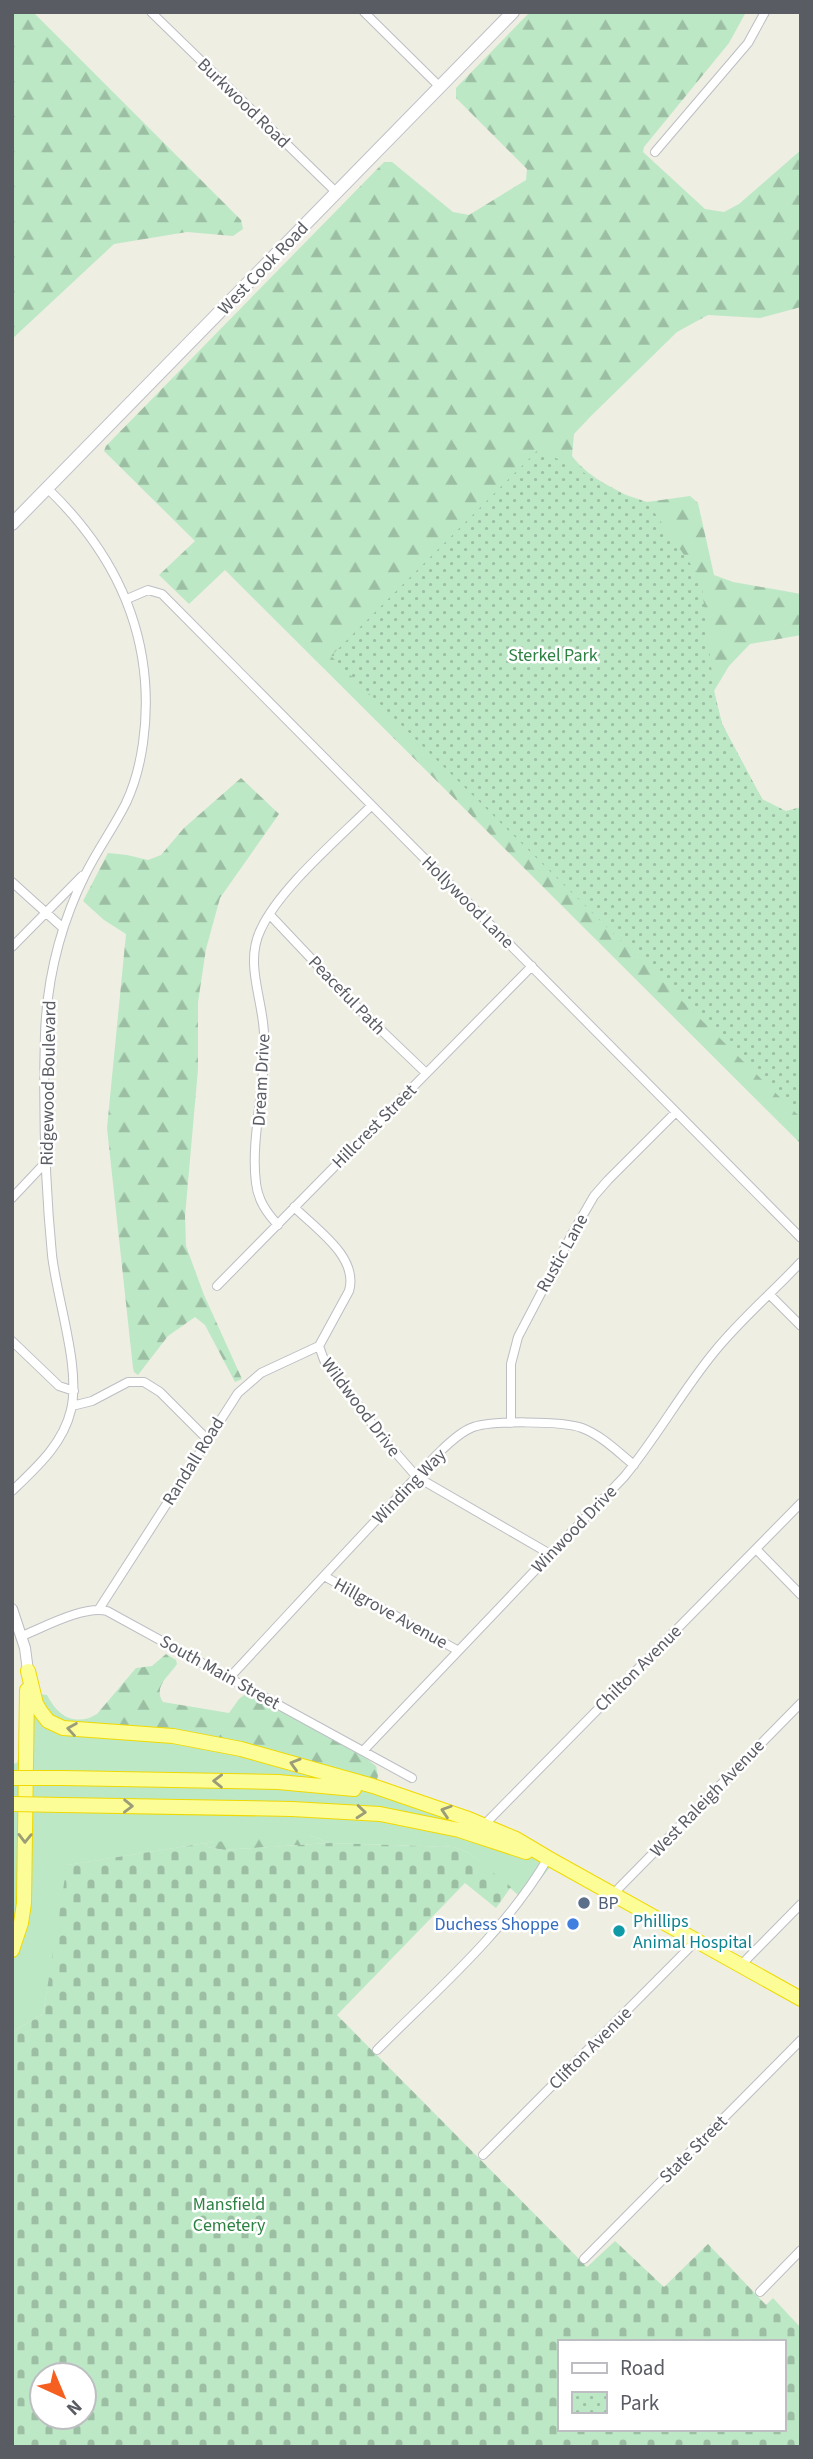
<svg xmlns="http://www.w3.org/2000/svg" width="813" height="2459" font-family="'Source Sans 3',sans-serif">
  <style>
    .green { fill: #bce8c6 }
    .forest { fill: url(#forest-firs) }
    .cemetery { fill: url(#cemetery-stones); fill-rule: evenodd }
    .park { fill: url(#park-dots) }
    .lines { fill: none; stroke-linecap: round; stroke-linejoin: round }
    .minor-casing { stroke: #bcbec4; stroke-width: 10 }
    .tertiary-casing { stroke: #bcbec4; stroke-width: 12 }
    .secondary-casing { stroke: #bfc0c9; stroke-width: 14 }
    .trunk-casing { stroke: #f0d900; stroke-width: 16 }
    .minor { stroke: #fff; stroke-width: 8 }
    .tertiary { stroke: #fff; stroke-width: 10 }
    .secondary { stroke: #fff; stroke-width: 12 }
    .trunk { stroke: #fcfd97; stroke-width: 14 }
    .trunk-bridge-casing { stroke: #f0d900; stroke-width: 16; stroke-linecap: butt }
    .trunk-bridge { stroke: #fcfd97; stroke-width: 14 }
    .oneway { stroke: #9b9c78 }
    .service-dot { fill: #5c6f8a; stroke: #fff; stroke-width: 2.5 }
    .shop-dot { fill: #3f7fe0; stroke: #fff; stroke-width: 2.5 }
    .culture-dot { fill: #0f9aa8; stroke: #fff; stroke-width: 2.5 }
    .labels { text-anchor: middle; stroke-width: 5; stroke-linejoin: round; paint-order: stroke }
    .street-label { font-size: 18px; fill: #5a5c64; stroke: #fff }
    .park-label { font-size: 18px; fill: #2d8143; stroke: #fff }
    .service-label { font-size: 18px; fill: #4e5e75; stroke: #fff; text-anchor: start }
    .culture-label { font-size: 18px; fill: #0d838f; stroke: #fff; text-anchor: start }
    .shop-label { font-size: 18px; fill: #366cbe; stroke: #fff; text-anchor: end }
  </style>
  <defs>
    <pattern id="forest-firs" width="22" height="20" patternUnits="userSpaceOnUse" patternTransform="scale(1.75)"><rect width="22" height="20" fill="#bce8c6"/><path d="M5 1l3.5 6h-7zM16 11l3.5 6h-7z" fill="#9cbfa4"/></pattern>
    <pattern id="cemetery-stones" width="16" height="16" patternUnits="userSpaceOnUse" patternTransform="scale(1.75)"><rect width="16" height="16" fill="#bce8c6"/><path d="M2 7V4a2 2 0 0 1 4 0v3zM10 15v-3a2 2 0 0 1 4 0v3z" fill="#9cbfa4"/></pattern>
    <pattern id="park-dots" width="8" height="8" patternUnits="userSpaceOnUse" patternTransform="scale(1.75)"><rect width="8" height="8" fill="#bce8c6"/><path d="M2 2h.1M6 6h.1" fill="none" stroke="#9cbfa4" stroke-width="1.8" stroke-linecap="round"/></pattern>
  </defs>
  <rect width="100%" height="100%" fill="#eeeee2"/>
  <path class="green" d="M39,1694L47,1695C56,1712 68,1724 89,1718L88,1723L193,1732L260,1747L342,1771L558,1857L524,1900L469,1853L454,1847L329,1843L310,1835L206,1843L68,1865L43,2014L12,2032V1764L17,1763Z"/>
  <path class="forest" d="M12,12H33L241,220L243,229L233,236L187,232L114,244L12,339Z
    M530,12H746L729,43L644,147L643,152L705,209L724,212L739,204L801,150V307L760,318L708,315L677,332L591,416L574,434L572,456C591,481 620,490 644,509L647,502L690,496L698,503L714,575L733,582L801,594V635L750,644L729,666L714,691L722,724L762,799L801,1103V1144L225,570L189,604L159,575L195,541L104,451L106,446L384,162H392L453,212L469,215L526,180L527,169L456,98V88Z
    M241,778L279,814L220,898L206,949L198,1002V1069L185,1216L186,1246L204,1295L242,1379L235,1382L205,1325L195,1317L168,1336L138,1375L134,1372L133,1368L107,1128L126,934L104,920L83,901L108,853L127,855L148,860L161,855L184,828Z
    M166,1654L176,1660L177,1664C168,1677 153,1687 163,1702L229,1713L239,1699L248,1692L367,1759L376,1766L378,1776L376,1782L260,1747L193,1732L88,1723L89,1718L97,1714L136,1668L152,1666Z
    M282,1835H310L329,1843L224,1850L207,1847L206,1843Z"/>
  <path class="cemetery" d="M206,1843L207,1847L224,1850L329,1843L454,1847L469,1853L511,1887L496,1908L465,1883L337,2015L587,2267L615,2241L664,2287L708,2244L766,2305L773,2298L801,2328V2447H12V2032L43,2014L67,1865ZM559,2342H783V2429H559ZM42,2375H84V2417H42Z"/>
  <path class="park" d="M539,449L626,495L647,502L701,579L714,691L722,724L762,799L786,811L801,807V1118L331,656Z"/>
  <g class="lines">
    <g class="minor-casing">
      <path id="minor" d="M151,12L337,193
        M364,12L440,87
        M655,152L748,43L765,12
        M127,599L148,590L162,594L801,1238
        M12,882L63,928
        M270,915L357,1007L426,1073
        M12,947L82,876
        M12,1198L46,1162
        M294,1207C316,1229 359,1257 349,1291L319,1346L324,1360L382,1437L417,1477L550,1554
        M278,1225C266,1212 258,1200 256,1183C250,1137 267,1082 264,1034C263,999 244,963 261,929C280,888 338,839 371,806
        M217,1286L532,966
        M769,1294L801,1326
        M12,1341L59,1386L74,1391
        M72,1406L92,1401L128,1382H144L160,1392L207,1439
        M511,1423V1364L518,1337L572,1234L594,1196L608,1180L676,1112
        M12,1491C37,1467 63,1444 71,1410C81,1368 57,1300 52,1255C45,1183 43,1107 45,1034C47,979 61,923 86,873C98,849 114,827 126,803C143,767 148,720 145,681C139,605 102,541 48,489
        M756,1549L801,1595
        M324,1576L457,1650
        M99,1609L238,1393L261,1373L319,1346
        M22,1636C44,1627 85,1605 107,1611L412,1778
        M230,1677C286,1617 341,1557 397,1498C415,1479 449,1437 471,1428C488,1420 564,1421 582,1428C601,1435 618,1452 634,1465
        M363,1751L624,1477C657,1437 682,1391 715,1351C741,1319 773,1292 801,1262
        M482,1827L801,1503
        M614,1893L801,1703
        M741,1965L801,1904
        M377,2050C437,1990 505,1932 548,1858
        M483,2155L696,1941
        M584,2259L801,2040
        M760,2292L801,2250"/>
    </g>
    <g class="tertiary-casing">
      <path id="tertiary" d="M12,1609L25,1648L28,1671"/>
    </g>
    <g class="secondary-casing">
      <path id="secondary" d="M12,524L513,12"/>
    </g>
    <g class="trunk-casing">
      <path id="trunk" d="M28,1671L36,1704L41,1712L48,1721L63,1728L173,1736L241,1749L373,1786L466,1818L516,1839L548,1858L801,1999
        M62,1778L278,1782L354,1789
        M62,1805L292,1809L380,1814L459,1830L526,1852
        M12,1950L21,1923L24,1903L27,1690"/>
    </g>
    <use href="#minor" class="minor"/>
    <use href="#tertiary" class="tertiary"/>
    <use href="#secondary" class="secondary"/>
    <use href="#trunk" class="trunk"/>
    <g class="trunk-bridge-casing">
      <path id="trunk-bridge" d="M12,1778H62
        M12,1804L62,1805"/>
    </g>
    <use href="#trunk-bridge" class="trunk-bridge"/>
  </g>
  <defs><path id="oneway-chevron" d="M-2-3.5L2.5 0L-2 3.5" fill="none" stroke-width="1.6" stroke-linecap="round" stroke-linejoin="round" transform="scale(1.75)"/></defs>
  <g class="oneway">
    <use href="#oneway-chevron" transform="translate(72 1729) rotate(-171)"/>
    <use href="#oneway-chevron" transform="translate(295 1764) rotate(-163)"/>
    <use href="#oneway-chevron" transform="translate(218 1781) rotate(-179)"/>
    <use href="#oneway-chevron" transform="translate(128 1806) rotate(1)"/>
    <use href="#oneway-chevron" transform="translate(446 1811) rotate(-162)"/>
    <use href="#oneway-chevron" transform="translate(361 1812) rotate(5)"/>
    <use href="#oneway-chevron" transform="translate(25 1838) rotate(91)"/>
  </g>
  <circle class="service-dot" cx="584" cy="1903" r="7"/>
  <circle class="shop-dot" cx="573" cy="1924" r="7"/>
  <circle class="culture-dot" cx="619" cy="1931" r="7"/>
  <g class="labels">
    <g class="street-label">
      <text transform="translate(244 103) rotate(44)" y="6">Burkwood Road</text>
      <text transform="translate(263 268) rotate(-46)" y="6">West Cook Road</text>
      <text transform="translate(468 902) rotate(45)" y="6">Hollywood Lane</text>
      <text transform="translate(347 995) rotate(46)" y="6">Peaceful Path</text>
      <text transform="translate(261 1080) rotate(-87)" y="6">Dream Drive</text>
      <text transform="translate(48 1083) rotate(-89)" y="6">Ridgewood Boulevard</text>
      <text transform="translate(374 1126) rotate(-45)" y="6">Hillcrest Street</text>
      <text transform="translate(562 1253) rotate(-61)" y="6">Rustic Lane</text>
      <text transform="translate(361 1407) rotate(53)" y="6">Wildwood Drive</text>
      <text transform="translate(193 1461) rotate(-58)" y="6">Randall Road</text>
      <text transform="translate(409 1486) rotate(-46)" y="6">Winding Way</text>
      <text transform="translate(574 1529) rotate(-46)" y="6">Winwood Drive</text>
      <text transform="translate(391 1613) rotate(29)" y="6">Hillgrove Avenue</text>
      <text transform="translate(638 1668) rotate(-45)" y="6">Chilton Avenue</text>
      <text transform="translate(220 1672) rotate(29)" y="6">South Main Street</text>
      <text transform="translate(707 1798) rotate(-46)" y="6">West Raleigh Avenue</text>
      <text transform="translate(590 2048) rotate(-45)" y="6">Clifton Avenue</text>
      <text transform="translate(693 2149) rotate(-45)" y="6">State Street</text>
    </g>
    <g class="park-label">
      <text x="553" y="661">Sterkel Park</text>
      <text x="229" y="2210">Mansfield<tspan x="229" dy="21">Cemetery</tspan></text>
    </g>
    <g class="service-label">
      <text x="598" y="1909">BP</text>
    </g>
    <g class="culture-label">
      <text x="633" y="1927">Phillips<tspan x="633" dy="21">Animal Hospital</tspan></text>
    </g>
    <g class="shop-label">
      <text x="559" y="1930">Duchess Shoppe</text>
    </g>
  </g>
  <rect width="813" height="2459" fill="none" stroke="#5a5c64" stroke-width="28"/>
  <rect x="558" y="2340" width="228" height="91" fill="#ffffff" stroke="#bdbec1" stroke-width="2"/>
  <rect x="572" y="2363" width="35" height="10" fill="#ffffff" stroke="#bdbec1" stroke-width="2"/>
  <text x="620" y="2375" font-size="21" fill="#5a5c64">Road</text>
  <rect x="572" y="2392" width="35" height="21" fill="url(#park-dots)" stroke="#bdbec1" stroke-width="2"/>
  <text x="620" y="2410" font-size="21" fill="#5a5c64">Park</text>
  <g transform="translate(63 2396) rotate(136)"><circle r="33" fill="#ffffff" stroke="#bdbec1" stroke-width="2"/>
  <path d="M0-5L12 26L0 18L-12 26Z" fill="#f56021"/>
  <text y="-10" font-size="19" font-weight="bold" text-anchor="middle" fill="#5a5c64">N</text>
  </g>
</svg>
